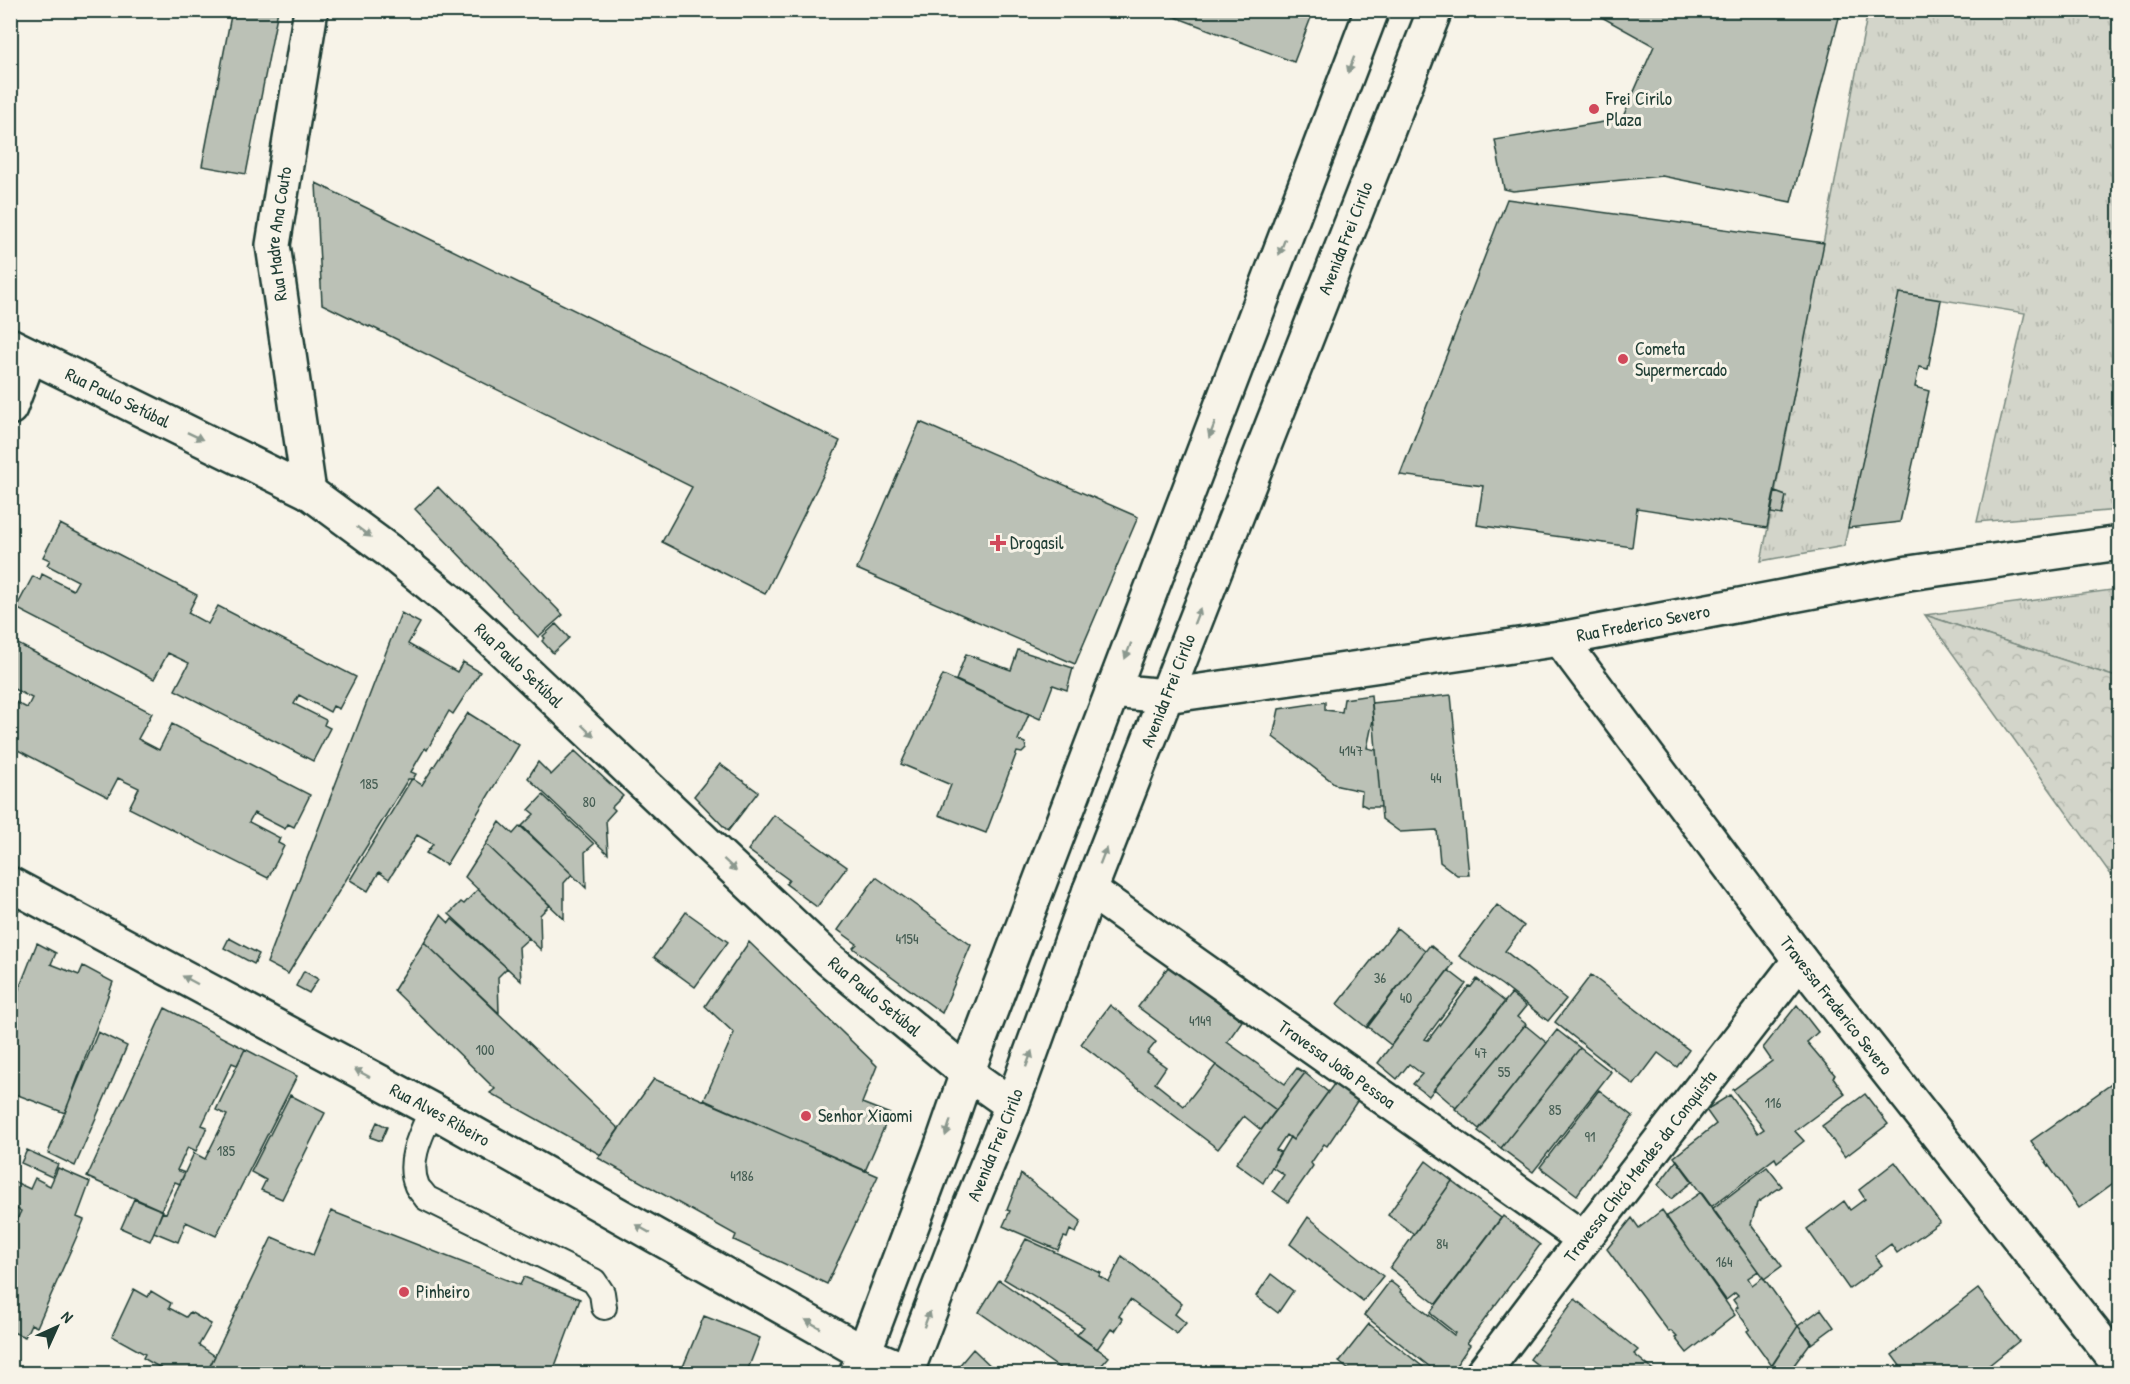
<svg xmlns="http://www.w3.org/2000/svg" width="2130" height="1384" font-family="'Patrick Hand',sans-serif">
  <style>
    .grass { fill: url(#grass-tufts); stroke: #79897f; stroke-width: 1.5 }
    .forest { fill: url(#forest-crowns); stroke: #79897f; stroke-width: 1.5 }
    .building { fill: #bbc1b6; stroke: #1f3d34; stroke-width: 1.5 }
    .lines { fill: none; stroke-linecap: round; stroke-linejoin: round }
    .service-casing { stroke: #1f3d34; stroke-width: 28 }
    .minor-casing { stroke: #1f3d34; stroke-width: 38 }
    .tertiary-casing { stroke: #1f3d34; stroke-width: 38 }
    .primary-casing { stroke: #1f3d34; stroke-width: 38 }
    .service { stroke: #f7f3e8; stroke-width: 24 }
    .minor { stroke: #f7f3e8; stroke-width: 33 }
    .tertiary { stroke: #f7f3e8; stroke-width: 33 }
    .primary { stroke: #f7f3e8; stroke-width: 33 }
    .oneway { fill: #8b988e }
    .poi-dot { fill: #d1495b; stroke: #f7f3e8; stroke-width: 2 }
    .labels { text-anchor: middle; stroke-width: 6; stroke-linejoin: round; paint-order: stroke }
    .number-label { font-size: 15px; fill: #465e54 }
    .poi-label { font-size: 18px; fill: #1f3d34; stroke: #f7f3e8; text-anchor: start }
    .street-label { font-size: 18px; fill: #1f3d34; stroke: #f7f3e8 }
  </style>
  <defs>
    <pattern id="grass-tufts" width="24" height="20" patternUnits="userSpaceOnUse" patternTransform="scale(1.5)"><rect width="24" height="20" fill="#d3d5ca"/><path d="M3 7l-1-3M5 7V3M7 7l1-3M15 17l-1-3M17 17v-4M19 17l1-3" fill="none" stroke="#b5b8ae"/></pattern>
    <pattern id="forest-crowns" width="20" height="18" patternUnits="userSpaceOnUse" patternTransform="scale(1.5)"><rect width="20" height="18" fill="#d3d5ca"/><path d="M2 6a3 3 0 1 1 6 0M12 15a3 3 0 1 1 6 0" fill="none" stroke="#b5b8ae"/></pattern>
  </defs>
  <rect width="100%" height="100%" fill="#f7f3e8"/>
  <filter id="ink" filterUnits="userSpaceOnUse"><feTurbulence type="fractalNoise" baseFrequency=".0167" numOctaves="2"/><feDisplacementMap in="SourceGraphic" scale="12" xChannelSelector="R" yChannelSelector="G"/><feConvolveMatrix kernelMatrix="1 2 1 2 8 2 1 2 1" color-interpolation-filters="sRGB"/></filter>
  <g filter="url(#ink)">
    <path class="grass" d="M1868,11H2119V510L1977,522L2025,313L1900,293L1844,546L1761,561L1771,513L1782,514L1786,496L1775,492Z
      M2119,589V678L1925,615Z"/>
    <path class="forest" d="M1925,615L2119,678V886Z"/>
    <path class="building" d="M232,10H278L246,174L202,166Z
      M1157,10H1300L1312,15L1294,62Z
      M1589,10H1841L1791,202L1662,176L1513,191L1504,189L1495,140L1622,119L1654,46Z
      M316,183L840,441L765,594L662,542L692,487L370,326L369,327L322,304Z
      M1507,199L1824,243L1767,528L1637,508L1632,547L1477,525L1483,486L1400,475Z
      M1899,293L1941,300L1928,369L1919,367L1915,387L1929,391L1900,522L1848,528Z
      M920,422L1138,517L1075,664L857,569Z
      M438,487L563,615L538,637L415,509Z
      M1775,492L1786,496L1782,515L1771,513Z
      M60,524L197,595L188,613L208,624L218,606L356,677L339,709L333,706L330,712L299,695L294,704L326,720L324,725L330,728L313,761L175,690L189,663L168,653L154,679L16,608L33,576L40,580L42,574L73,590L78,581L47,565L50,560L43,557Z
      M401,613L420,623L408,644L457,672L463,662L480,672L453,714L449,711L427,750L425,748L411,772L416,774L413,779H408L288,974L267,963Z
      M556,624L569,638L553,653L542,641L545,638L543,636Z
      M14,642L152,713L138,739L159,750L172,724L310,795L294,827L288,824L285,829L254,813L249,822L280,838L278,843L284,846L268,878L129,808L139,788L118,778L108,797L10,746V699L27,708L32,698L10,687V649Z
      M1018,650L1073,668L1067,690L1053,685L1040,719L956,680L966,654L1011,670Z
      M943,675L1029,714L1018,740L1025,743L1026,749L1022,753L1017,752L986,833L939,815L951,785L901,764Z
      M1371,695L1373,720L1367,748L1376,750L1381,807H1367L1361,804L1362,791L1338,786L1273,737L1279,709L1325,702V710L1342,712L1344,699Z
      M1451,695L1464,826L1469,875H1457L1440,862L1437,830L1400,832L1382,819L1372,703Z
      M468,713L519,745L446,865L426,853L433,844L417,835L389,879L379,872L368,891L350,880L411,780L413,779L422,785Z
      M575,751L623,796L612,807L615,810L606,820L608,854L528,778L538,762L551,775Z
      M720,764L758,792L728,831L694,796Z
      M543,795L594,844L585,852L586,888L522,826L534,814L529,810Z
      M774,815L847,867L817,907L786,884L789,880L748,850Z
      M500,822L513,834L520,826L572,874L564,883V919L486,844Z
      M486,844L550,905L540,915L541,950L465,877Z
      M876,877L971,945L942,1013L853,948L857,944L838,930Z
      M478,889L529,938L519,947L521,981L449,914L461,902L464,904Z
      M1497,905L1524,926L1505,951L1566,999L1548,1021L1502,985L1459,956Z
      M686,912L728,942L695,987L654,957Z
      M441,915L449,923L452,919L507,968L498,977L499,1013L424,942Z
      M1397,928L1425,951L1367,1028L1337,1004Z
      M229,938L259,954L254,964L224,948Z
      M424,942L619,1129L601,1155L490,1093L495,1089L394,990Z
      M749,942L877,1066L862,1103L890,1114L865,1171L704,1100L734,1033L705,1006Z
      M37,943L56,953L51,964L79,975L83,966L113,982L65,1113L10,1092V1012Z
      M1430,945L1453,964L1391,1045L1367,1026Z
      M1169,966L1242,1021L1227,1042L1285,1084L1297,1068L1305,1073L1276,1110L1138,1007Z
      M1448,970L1466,984L1425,1039L1428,1040L1469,986L1471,987L1477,979L1505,1002L1429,1096L1413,1084L1422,1074L1409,1064L1397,1079L1378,1063Z
      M304,971L318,979L309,993L296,986Z
      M1591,975L1689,1050L1677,1067L1658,1053L1634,1085L1555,1022Z
      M1511,994L1526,1006L1517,1017L1526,1024L1456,1108L1434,1089Z
      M1110,1005L1156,1042L1147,1053L1166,1067L1155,1083L1184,1106L1216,1065L1276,1110L1261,1130L1244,1116L1218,1149L1081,1044Z
      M1797,1005L1818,1032L1807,1042L1835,1075L1833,1077L1845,1094L1795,1131L1804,1141L1777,1162L1775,1158L1711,1207L1674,1157L1716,1124L1706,1110L1730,1095L1758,1133L1764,1129L1733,1090L1772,1061L1763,1048Z
      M165,1008L245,1049L237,1065L232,1063L202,1125L207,1127L196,1151L188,1147L177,1170L185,1173L180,1184L175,1182L161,1210L87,1177Z
      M1525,1025L1547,1043L1479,1129L1455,1109Z
      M1557,1030L1580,1048L1501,1148L1478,1131Z
      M98,1032L127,1046L75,1166L48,1153Z
      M1580,1048L1611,1072L1533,1172L1501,1148Z
      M245,1049L297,1076L216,1236L186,1222L178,1242L154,1232L162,1212L166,1213L194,1153L205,1159L227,1115L216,1110Z
      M1305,1073L1328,1092L1293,1140L1286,1135L1276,1150L1280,1152L1263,1183L1236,1163Z
      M2120,1078V1178L2079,1208L2031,1141Z
      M654,1079L878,1176L827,1284L734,1240L736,1235L598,1158Z
      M1337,1080L1360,1097L1327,1146L1324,1144L1311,1163L1313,1166L1288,1202L1273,1191L1284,1175L1272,1167L1290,1137L1293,1140Z
      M1599,1090L1633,1116L1577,1195L1540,1167Z
      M1865,1094L1888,1124L1845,1157L1822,1126Z
      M290,1095L325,1113L282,1199L261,1190L266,1180L251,1172Z
      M377,1122L387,1127L381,1141L370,1137Z
      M27,1150L58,1164L52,1177L21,1163Z
      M1677,1160L1693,1181L1671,1199L1658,1185Z
      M1426,1161L1452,1181L1414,1234L1388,1215Z
      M1895,1162L1940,1222L1897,1253L1891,1244L1875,1256L1882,1265L1849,1289L1807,1229L1844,1201L1850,1210L1865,1199L1859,1190Z
      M1767,1167L1782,1186L1757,1203L1751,1224L1782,1266L1764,1279L1712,1209Z
      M58,1168L90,1182L77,1217L84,1220L37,1327L31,1324L25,1337L10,1331V1233L21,1211L10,1206V1186L13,1181L30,1189L35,1178L50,1186Z
      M1021,1174L1081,1221L1076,1233L1070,1230L1067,1238L1064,1237L1058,1250L1003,1226L1010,1211L1007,1210Z
      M1452,1181L1501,1218L1436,1304L1390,1268Z
      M1701,1192L1758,1271L1748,1278L1752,1285L1763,1277L1798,1326L1772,1366L1747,1331L1750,1329L1735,1309L1738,1307L1733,1300L1738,1296L1735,1293L1726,1300L1666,1217Z
      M134,1199L163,1211L150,1241L121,1228Z
      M1662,1210L1735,1315L1687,1353L1675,1338L1677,1337L1671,1331L1669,1332L1607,1249L1632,1218L1639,1228Z
      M331,1211L520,1285L524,1277L580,1299L552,1374H206L272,1237L313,1255Z
      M1503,1216L1540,1245L1467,1343L1470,1345L1450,1374H1439L1364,1315L1390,1281L1401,1290L1400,1292L1454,1335L1455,1333L1430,1313Z
      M1308,1217L1383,1276L1363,1301L1290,1244Z
      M1026,1239L1101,1273L1099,1276L1109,1282L1122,1256L1182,1304L1175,1314L1186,1323L1177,1334L1130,1300L1119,1316L1123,1319L1115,1331L1111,1329L1097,1349L1077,1335L1084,1327L1004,1279Z
      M1271,1274L1293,1291L1278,1313L1256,1296Z
      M999,1280L1109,1357L1101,1366L1110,1374H1068L979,1312Z
      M134,1289L148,1297L151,1291L171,1303L169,1308L186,1317L190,1312L211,1324L199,1345L215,1356L206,1374H171L143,1358L145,1354L112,1336Z
      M1978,1289L2019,1341L1978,1374H1906L1892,1355Z
      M1575,1299L1638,1350L1634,1354L1658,1374H1549L1530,1359Z
      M1821,1309L1834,1327L1811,1344L1798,1326Z
      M704,1316L760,1338L746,1374H680Z
      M1369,1324L1432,1374H1354L1339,1362Z
      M1798,1326L1811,1342L1794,1365L1802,1372L1804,1369L1810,1374H1766Z
      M973,1349L999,1374H952Z"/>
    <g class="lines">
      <g class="service-casing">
        <path id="service" d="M432,1110C422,1132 406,1161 417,1186C419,1190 424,1194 426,1198L594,1281L602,1293L604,1307"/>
      </g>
      <g class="minor-casing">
        <g id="minor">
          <path d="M10,408L30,355"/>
          <path id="s1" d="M309,492L273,245L311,10"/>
          <path id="s2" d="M1560,639L1800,960L2120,1366"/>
          <path id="s3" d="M1112,691L1166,696L1560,639L1909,573L2120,543"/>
          <path id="s4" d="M1090,890L1584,1239"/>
          <path id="s5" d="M1482,1374L1584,1239L1800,960"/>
        </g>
      </g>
      <g class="tertiary-casing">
        <g id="tertiary">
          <path id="s6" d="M10,345L309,492L389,551L455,605L829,959L967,1073L1012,1105"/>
          <path id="s7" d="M10,884L432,1110L864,1353L907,1371"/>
        </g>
      </g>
      <g class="primary-casing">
        <g id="primary">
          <path d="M856,1374L941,1148L967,1073L1372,10"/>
          <path id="s8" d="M906,1374L971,1204L1012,1105L1090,890L1435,10"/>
        </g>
      </g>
      <use href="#service" class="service"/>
      <use href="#minor" class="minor"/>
      <use href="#tertiary" class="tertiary"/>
      <use href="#primary" class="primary"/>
    </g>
    <defs><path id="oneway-solid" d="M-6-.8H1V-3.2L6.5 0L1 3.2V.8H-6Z" transform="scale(1.5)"/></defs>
    <g class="oneway">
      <use href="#oneway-solid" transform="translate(1351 65) rotate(111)"/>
      <use href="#oneway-solid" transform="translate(1282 247) rotate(111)"/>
      <use href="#oneway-solid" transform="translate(1212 430) rotate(111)"/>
      <use href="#oneway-solid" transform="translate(195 436) rotate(26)"/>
      <use href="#oneway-solid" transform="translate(364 532) rotate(36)"/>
      <use href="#oneway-solid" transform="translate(1197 616) rotate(-69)"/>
      <use href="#oneway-solid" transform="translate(1128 651) rotate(111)"/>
      <use href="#oneway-solid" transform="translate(588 731) rotate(44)"/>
      <use href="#oneway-solid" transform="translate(1103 856) rotate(-69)"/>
      <use href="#oneway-solid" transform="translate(730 865) rotate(43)"/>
      <use href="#oneway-solid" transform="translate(190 980) rotate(-152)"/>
      <use href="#oneway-solid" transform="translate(1029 1059) rotate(-70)"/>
      <use href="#oneway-solid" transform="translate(362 1073) rotate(-152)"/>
      <use href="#oneway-solid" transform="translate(948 1128) rotate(108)"/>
      <use href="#oneway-solid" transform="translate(643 1229) rotate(-151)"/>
      <use href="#oneway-solid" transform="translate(927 1319) rotate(-69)"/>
      <use href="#oneway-solid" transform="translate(813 1324) rotate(-151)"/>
    </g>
  </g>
  <g class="poi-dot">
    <circle cx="1594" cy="109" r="6"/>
    <circle cx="1623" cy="359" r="6"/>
    <path d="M995 534h6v6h6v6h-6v6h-6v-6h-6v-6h6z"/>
    <circle cx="806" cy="1116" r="6"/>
    <circle cx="404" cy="1292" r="6"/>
  </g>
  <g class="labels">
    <g class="number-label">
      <text x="1351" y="756">4147</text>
      <text x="1436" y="783">44</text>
      <text x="369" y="789">185</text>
      <text x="589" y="807">80</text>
      <text x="907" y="944">4154</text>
      <text x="1380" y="983">36</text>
      <text x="1406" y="1003">40</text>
      <text x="1200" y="1026">4149</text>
      <text x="485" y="1055">100</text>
      <text x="1481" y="1058">47</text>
      <text x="1504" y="1077">55</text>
      <text x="1773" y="1108">116</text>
      <text x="1555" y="1115">85</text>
      <text x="1590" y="1142">91</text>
      <text x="226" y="1156">185</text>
      <text x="742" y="1181">4186</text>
      <text x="1442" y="1249">84</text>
      <text x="1724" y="1267">164</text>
    </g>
    <g class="poi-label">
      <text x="1606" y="105">Frei Cirilo<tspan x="1606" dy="21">Plaza</tspan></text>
      <text x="1635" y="355">Cometa<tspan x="1635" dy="21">Supermercado</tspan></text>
      <text x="1010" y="549">Drogasil</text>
      <text x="818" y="1122">Senhor Xiaomi</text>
      <text x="416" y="1298">Pinheiro</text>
    </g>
    <g class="street-label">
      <text dy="6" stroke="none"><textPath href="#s1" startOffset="261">Rua Madre Ana Couto</textPath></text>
      <text dy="6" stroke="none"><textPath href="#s8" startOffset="1218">Avenida Frei Cirilo</textPath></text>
      <text dy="6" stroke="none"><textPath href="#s6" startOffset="120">Rua Paulo Setúbal</textPath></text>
      <text dy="6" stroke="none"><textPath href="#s3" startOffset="537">Rua Frederico Severo</textPath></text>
      <text dy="6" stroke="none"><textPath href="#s6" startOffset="606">Rua Paulo Setúbal</textPath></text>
      <text dy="6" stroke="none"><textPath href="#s8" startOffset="732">Avenida Frei Cirilo</textPath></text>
      <text dy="6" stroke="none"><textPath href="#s6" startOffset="1092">Rua Paulo Setúbal</textPath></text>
      <text dy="6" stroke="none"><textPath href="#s2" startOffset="459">Travessa Frederico Severo</textPath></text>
      <text dy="6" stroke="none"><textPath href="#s4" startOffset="302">Travessa João Pessoa</textPath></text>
      <text dy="6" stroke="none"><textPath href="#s7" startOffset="488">Rua Alves Ribeiro</textPath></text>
      <text dy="6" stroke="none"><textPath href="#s8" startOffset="246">Avenida Frei Cirilo</textPath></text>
      <text dy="6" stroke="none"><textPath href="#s5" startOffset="261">Travessa Chicó Mendes da Conquista</textPath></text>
    </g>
  </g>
  <rect width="2130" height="1384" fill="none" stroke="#f7f3e8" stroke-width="36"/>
  <rect x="18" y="18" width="2094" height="1348" fill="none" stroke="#1f3d34" stroke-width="2" filter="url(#ink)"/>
  <g transform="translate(57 1327) rotate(45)" stroke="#f7f3e8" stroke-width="4.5" paint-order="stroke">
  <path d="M0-4.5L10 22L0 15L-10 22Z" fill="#1f3d34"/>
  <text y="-9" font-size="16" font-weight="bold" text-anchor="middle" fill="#1f3d34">N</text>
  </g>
</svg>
